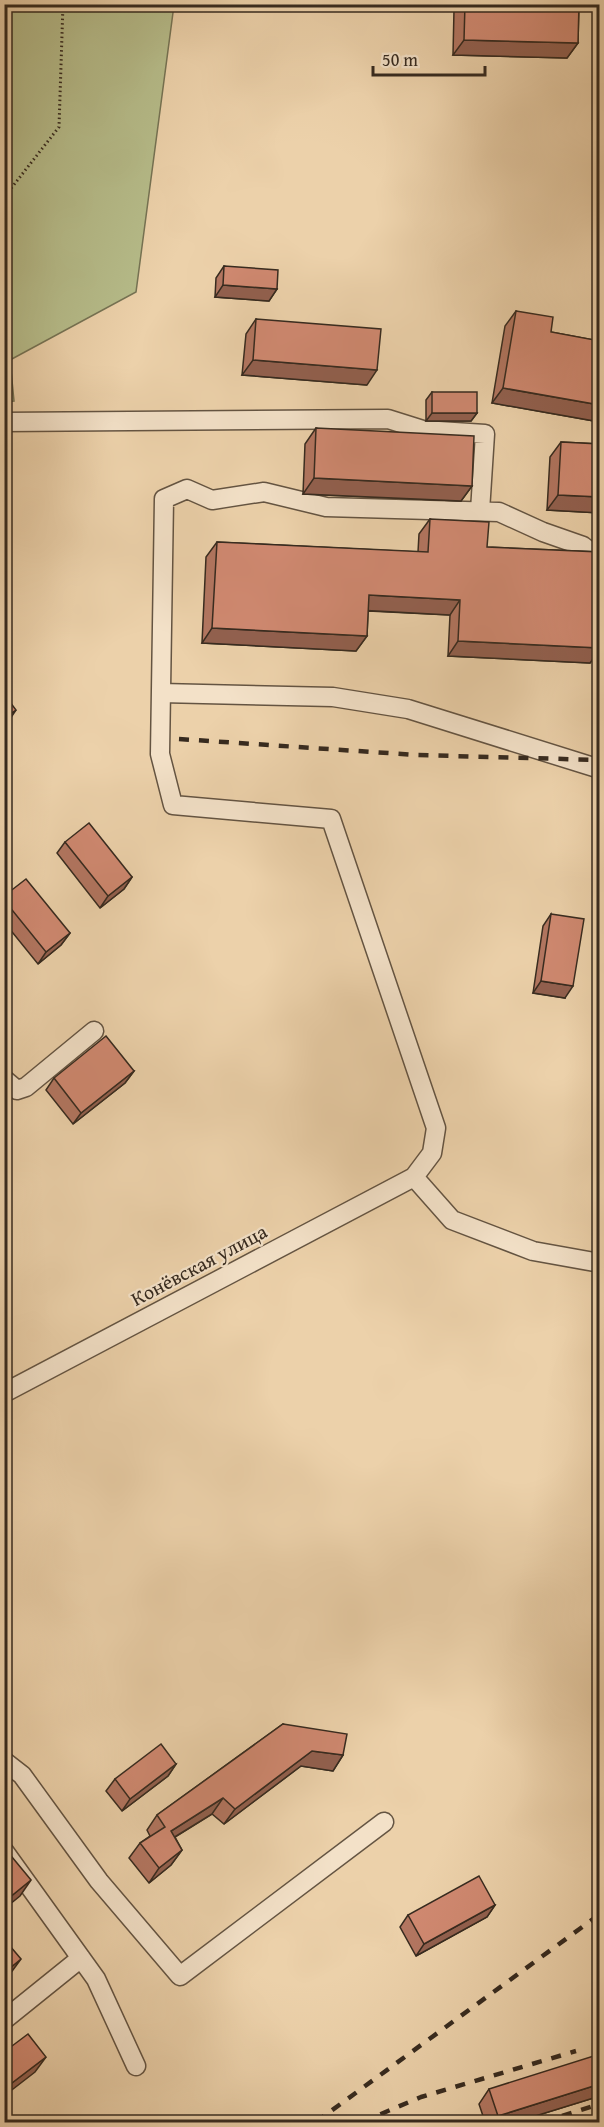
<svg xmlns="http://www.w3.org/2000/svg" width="604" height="2127" font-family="'Gentium Book Plus',serif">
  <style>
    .green { fill: #b6bc8a; stroke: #767354; stroke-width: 1.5 }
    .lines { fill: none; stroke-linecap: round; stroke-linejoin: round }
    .minor-casing { stroke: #645442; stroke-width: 21 }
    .path { stroke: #362a1f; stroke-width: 3; stroke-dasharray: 1.5 3; stroke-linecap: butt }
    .minor { stroke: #f3e1c8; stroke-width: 18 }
    .rail { stroke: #362a1f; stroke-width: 4.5; stroke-dasharray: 10 10; stroke-linecap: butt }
    .wall { fill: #b37661; stroke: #362a1f; stroke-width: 1.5 }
    .shaded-wall { fill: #92604f; stroke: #362a1f; stroke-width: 1.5 }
    .building { fill: #d08971; stroke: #362a1f; stroke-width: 1.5 }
    .labels { text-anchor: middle; stroke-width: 4.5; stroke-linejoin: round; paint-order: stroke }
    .street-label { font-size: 20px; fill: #362a1f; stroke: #f3e1c8 }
  </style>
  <rect width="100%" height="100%" fill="#ecd1aa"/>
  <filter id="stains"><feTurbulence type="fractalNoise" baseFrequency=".00333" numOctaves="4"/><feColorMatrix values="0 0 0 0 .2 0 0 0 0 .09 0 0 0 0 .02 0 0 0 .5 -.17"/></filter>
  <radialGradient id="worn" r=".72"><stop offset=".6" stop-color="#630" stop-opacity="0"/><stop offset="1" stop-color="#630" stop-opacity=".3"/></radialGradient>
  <path class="green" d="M4,5H174L136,292L10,360L14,401L5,402Z"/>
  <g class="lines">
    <g class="minor-casing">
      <path id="minor" d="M4,422L388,419L423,430L485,434L480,511
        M161,693L333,697L408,709L600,769
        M4,1079L17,1090L26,1087L94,1031
        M414,1177L452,1220L533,1251L600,1263
        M4,1393L414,1177L432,1153L436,1128L331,819L173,805L160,754L164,499L187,489L212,500L264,492L326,507L499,512L543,532L583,546L600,560
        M4,1761L22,1775L99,1881L180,1976L384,1822
        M4,1851L96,1979L136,2066
        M4,2020L81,1958"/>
    </g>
    <path class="path" d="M4,193L9,191L59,127L63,4"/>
    <use href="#minor" class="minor"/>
    <path class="rail" d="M179,739L417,755L600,760
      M316,2122L600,1914
      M362,2122L421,2097L576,2051
      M543,2122L600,2104"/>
  </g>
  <path class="wall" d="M458,4H579L578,43L567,58L453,55L454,10Z
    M224,266L277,289L269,301L215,297L216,278Z
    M516,311L551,332L600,341V422L492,403L505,326Z
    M256,319L367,385L242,375L246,334Z
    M432,392L477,413L471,421H426V400Z
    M316,428L472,486L461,501L303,494L305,444Z
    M561,442L600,444V513L547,510L550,457Z
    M430,519L487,547L600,552V650L590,663L448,656L450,615L368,611L367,636L356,651L202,643L206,557L217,542L418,552L419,534Z
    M65,842L132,877L124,889L100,908L57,853Z
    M4,896L70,933L61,945L38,964L4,922Z
    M551,914L565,998L533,993L543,926Z
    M134,1071L125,1083L73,1124L46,1090L54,1078Z
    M283,1724L343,1755L333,1771L301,1766L224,1824L212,1814L175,1837L182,1850L171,1865L149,1883L129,1858L140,1843L150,1836L147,1830L157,1815Z
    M176,1764L168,1776L122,1811L106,1791L115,1779Z
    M495,1905L487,1917L416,1956L400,1927L408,1915Z
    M489,2089L600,2096L516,2122H485L479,2104Z"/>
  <path class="shaded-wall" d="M464,40L578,43L567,58L453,55Z
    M223,285L277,289L269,301L215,297Z
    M253,360L377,370L367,385L242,375Z
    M503,388L600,405V422L492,403Z
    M432,413H477L471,421H426Z
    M314,478L472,486L461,501L303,494Z
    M558,495L600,497V513L547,510Z
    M369,595L460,600L450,615L358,610Z
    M212,628L367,636L356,651L202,643Z
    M458,641L600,648V650L590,663L448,656Z
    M16,710L8,722L4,724V718Z
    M132,877L124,889L100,908L108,896Z
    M70,933L61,945L38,964L46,952Z
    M541,981L573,986L565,998L533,993Z
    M134,1071L125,1083L73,1124L81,1113Z
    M312,1751L343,1755L333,1771L301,1766L224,1824L235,1809Z
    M176,1764L168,1776L122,1811L130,1799Z
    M223,1798L212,1814L160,1846L171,1831Z
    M182,1850L171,1865L149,1883L159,1868Z
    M31,1880L20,1896L4,1909V1902Z
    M495,1905L487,1917L416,1956L424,1944Z
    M21,1959L10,1974L4,1979V1973Z
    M46,2057L35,2072L4,2096V2089Z
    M600,2084V2096L516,2122H494L498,2116Z"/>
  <path class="building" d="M465,4H579L578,43L464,40Z
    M224,266L278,270L277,289L223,285Z
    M516,311L553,317L551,332L600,341V405L503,388Z
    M256,319L381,329L377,370L253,360Z
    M432,392H477V413H432Z
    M316,428L474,436L472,486L314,478Z
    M561,442L600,444V497L558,495Z
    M430,519L489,522L487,547L600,552V648L458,641L460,600L369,595L367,636L212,628L217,542L428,552Z
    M4,524L9,529L4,533Z
    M4,694L16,710L4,718Z
    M89,823L132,877L108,896L65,842Z
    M26,879L70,933L46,952L4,900V896Z
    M551,914L584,919L573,986L541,981Z
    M106,1036L134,1071L81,1113L54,1078Z
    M283,1724L347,1734L343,1755L312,1751L235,1809L223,1798L171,1831L182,1850L159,1868L140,1843L165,1827L157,1815Z
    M161,1744L176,1764L130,1799L115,1779Z
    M12,1857L31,1880L4,1902V1863Z
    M479,1876L495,1905L424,1944L408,1915Z
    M4,1939L21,1959L4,1973Z
    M28,2034L46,2057L4,2089V2052Z
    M600,2054V2084L498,2116L489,2089Z"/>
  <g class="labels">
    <g class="street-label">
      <text transform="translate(199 1265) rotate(-28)" y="7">Конёвская улица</text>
    </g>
  </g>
  <rect width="604" height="2127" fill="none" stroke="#ecd1aa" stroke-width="24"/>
  <rect x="6" y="6" width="592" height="2115" fill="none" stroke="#362a1f" stroke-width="3"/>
  <rect x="12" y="12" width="580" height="2103" fill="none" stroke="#362a1f" stroke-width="1.5"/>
  <path d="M373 66v9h112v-9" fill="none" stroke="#362a1f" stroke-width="3"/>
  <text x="382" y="66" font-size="18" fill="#362a1f" stroke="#f3e1c8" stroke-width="4.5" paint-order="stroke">50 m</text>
  <rect width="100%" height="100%" filter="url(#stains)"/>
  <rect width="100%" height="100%" fill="url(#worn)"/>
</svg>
